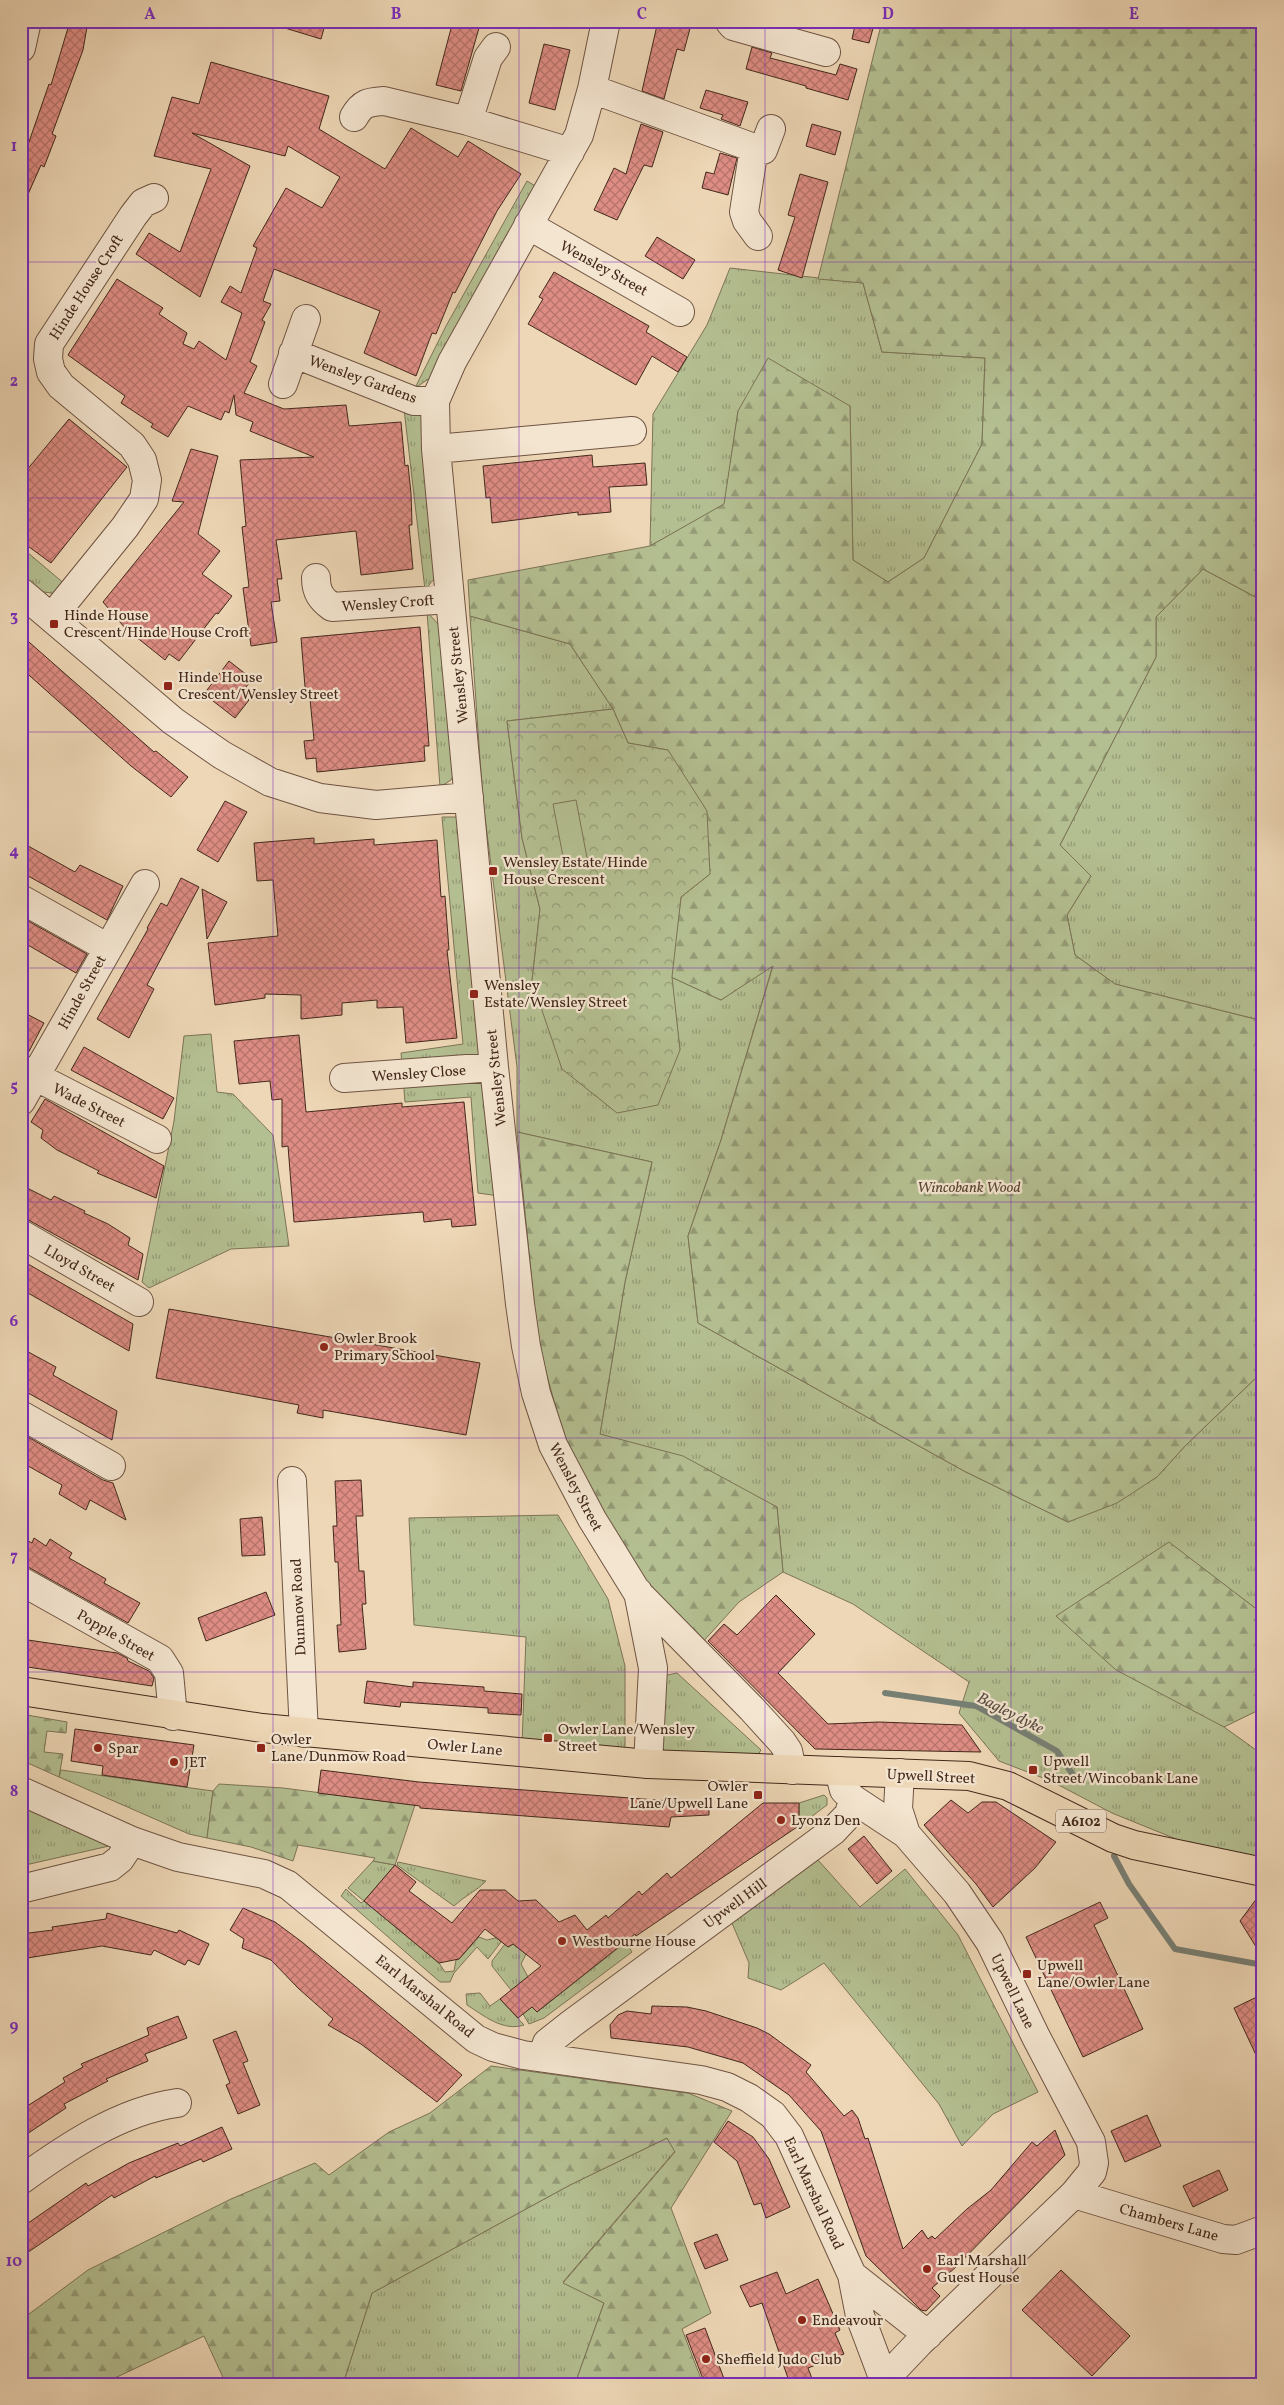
<svg xmlns="http://www.w3.org/2000/svg" width="1284" height="2405" font-family="Vollkorn,serif">
  <style>
    .grass { fill: url(#grass-tufts); stroke: #7c7456 }
    .forest { fill: url(#forest-firs); stroke: #7c7456 }
    .park { fill: url(#park-crowns); stroke: #7c7456 }
    .garden { fill: #b4bf91; stroke: #7c7456 }
    .lines { fill: none; stroke-linecap: round; stroke-linejoin: round }
    .stream { stroke: #777f74; stroke-width: 6 }
    .building { fill: url(#building-cross-hatch); stroke: #43281b }
    .minor-casing { stroke: #6e5442; stroke-width: 30 }
    .major-casing { stroke: #43281b; stroke-width: 30 }
    .minor { stroke: #f4e5d0; stroke-width: 28 }
    .major { stroke: #eed7b6; stroke-width: 28 }
    .grid { fill: none; stroke: #7b2cbf; stroke-width: 1; stroke-opacity: 0.55 }
    .poi-dot { fill: #8f2418; stroke: #f4e5d0; stroke-width: 2 }
    .labels { text-anchor: middle; stroke-width: 4.5; stroke-linejoin: round; paint-order: stroke }
    .shield { fill: #f4e5d0; stroke: #786151; stroke-width: 1 }
    .shield-label { font-size: 14px; font-weight: bold; fill: #43281b }
    .street-label { font-size: 15px; fill: #43281b; stroke: #f4e5d0 }
    .poi-label { font-size: 15px; fill: #43281b; stroke: #f4e5d0; text-anchor: start }
    .park-label { font-size: 15px; font-style: italic; fill: #5a4633; stroke: #f4e5d0 }
    .water-label { font-size: 16px; font-style: italic; fill: #584c40; stroke: #f4e5d0 }
    .neatline { fill: none; stroke: #7b2cbf; stroke-width: 2 }
    .grid-label { font-size: 16px; text-anchor: middle; font-weight: bold; fill: #7b2cbf }
  </style>
  <defs>
    <pattern id="grass-tufts" width="24" height="20" patternUnits="userSpaceOnUse" patternTransform="scale(1.25)"><rect width="24" height="20" fill="#b4bf91"/><path d="M3 7l-1-3M5 7V3M7 7l1-3M15 17l-1-3M17 17v-4M19 17l1-3" fill="none" stroke="#949b76"/></pattern>
    <pattern id="forest-firs" width="22" height="20" patternUnits="userSpaceOnUse" patternTransform="scale(1.25)"><rect width="22" height="20" fill="#b4bf91"/><path d="M5 1l3.5 6h-7zM16 11l3.5 6h-7z" fill="#949b76"/></pattern>
    <pattern id="park-crowns" width="20" height="18" patternUnits="userSpaceOnUse" patternTransform="scale(1.25)"><rect width="20" height="18" fill="#b4bf91"/><path d="M2 6a3 3 0 1 1 6 0M12 15a3 3 0 1 1 6 0" fill="none" stroke="#949b76"/></pattern>
    <pattern id="building-cross-hatch" width="8" height="8" patternUnits="userSpaceOnUse" patternTransform="scale(1.25)"><rect width="8" height="8" fill="#de8d84"/><path d="M0 0l8 8M0 8l8-8" fill="none" stroke="#b6736b"/></pattern>
  </defs>
  <rect width="100%" height="100%" fill="#eed7b6"/>
  <filter id="stains"><feTurbulence type="fractalNoise" baseFrequency=".004" numOctaves="4"/><feColorMatrix values="0 0 0 0 .2 0 0 0 0 .09 0 0 0 0 .02 0 0 0 .5 -.17"/></filter>
  <radialGradient id="worn" r=".72"><stop offset=".6" stop-color="#630" stop-opacity="0"/><stop offset="1" stop-color="#630" stop-opacity=".3"/></radialGradient>
  <path class="grass" d="M527,181L537,187L430,378L415,388L446,326Z
    M730,268L863,283L882,352L985,358L982,444L924,558L888,582L853,560L850,406L738,411L725,504L650,546L653,414L707,325Z
    M404,409L421,411L438,574L425,590Z
    M21,547L66,585L57,594L38,591L21,575Z
    M1203,569L1263,601V1021L1115,984L1075,955L1067,915L1091,876L1060,845L1156,657V617Z
    M427,612L439,625L456,770L451,780L440,787Z
    M470,616L570,644L613,709L507,721L522,838L540,909L532,981L680,1050L671,977L721,1000L773,965L721,1140L688,1236L698,1323L964,1471L1068,1522L1157,1477L1185,1446L1263,1371V1603L1255,1608L1169,1543L1224,1727L1263,1755V1859L1218,1856L1112,1813L1051,1781L999,1761L959,1713L969,1682L853,1604L783,1572L777,1507L627,1443L600,1434L625,1282L652,1162L517,1132V1067L483,802Z
    M442,817H459L499,1196L478,1193L471,1097L405,1102L401,1053L463,1044Z
    M211,1034L217,1092L233,1094L273,1135L289,1246L231,1249L149,1288L142,1282L174,1121L184,1036Z
    M558,1515L608,1599L625,1666V1750L522,1744L526,1637L414,1625L409,1518Z
    M677,1673L761,1750L756,1758L664,1753L659,1735L663,1676Z
    M61,1770L213,1791L207,1838L189,1834L59,1777Z
    M824,1795L827,1798V1805L803,1823L799,1817V1803Z
    M21,1807L105,1840L109,1846L21,1866Z
    M818,1860L860,1907L905,1869L958,1935L1038,2092L993,2114L962,2146L939,2104L824,1963L781,1990L748,1978L749,1963L732,1923Z
    M373,1861L395,1865L364,1901L439,1963L445,1972L454,1971L456,1960L459,1959L479,1937L487,1940L499,1937L501,1942L488,1959L477,1947L454,1973L450,1982H440L341,1896L346,1889L361,1903L364,1901L348,1888Z
    M398,1862L486,1881C477,1891 464,1896 454,1906L397,1865Z
    M626,1942L632,1952L544,2018L529,2024L523,2014L532,2007L537,2012Z
    M505,1944L508,1947L513,1944L526,1954L521,1964L528,1977L511,1990L492,1966V1961Z
    M480,1993L490,2006L500,1999L524,2025C503,2032 483,2015 467,2005L466,1994Z
    M667,2138L675,2151L563,2282L604,2303L576,2381L343,2384L372,2293L570,2185Z"/>
  <path class="forest" d="M882,21H1263V601L1203,569L1156,617V657L1060,845L1091,876L1067,915L1075,955L1115,984L1263,1021V1371L1185,1446L1157,1477L1117,1503L1068,1522L964,1471L698,1323L688,1236L721,1140L773,966L721,1000L671,977L681,897L710,874L668,750L628,743L613,709L570,644L470,616L468,580L650,546L724,504L738,411L768,358L850,406L853,560L888,582L924,558L982,444L985,358L882,352L863,283L818,279Z
    M517,1132L652,1162L625,1282L600,1434L683,1456L777,1507L783,1572L739,1602L700,1645L663,1610L623,1552L565,1441L538,1343Z
    M1169,1542L1255,1608L1263,1603V1708L1224,1727L1116,1670L1056,1616Z
    M21,1714L67,1722L66,1733L47,1731L44,1752L63,1754L59,1777L21,1760Z
    M219,1784L283,1788L415,1805L395,1865L373,1861L375,1858L298,1845L293,1861L251,1847L207,1838L213,1791Z
    M491,2066L688,2093L732,2111L671,2208L711,2313L682,2329L703,2384H474L576,2381L604,2303L563,2283L675,2152L667,2138L570,2185L372,2293L343,2384H226L204,2336L102,2384H21V2320L88,2270L231,2199L315,2163L329,2175L389,2132L430,2113Z"/>
  <path class="park" d="M613,709L628,743L668,750L707,811L710,874L681,897L672,977L680,1050L658,1105L617,1113L562,1069L532,981L540,909L522,838L507,721Z"/>
  <path class="garden" d="M576,800L588,863L565,867L553,804Z"/>
  <g class="lines">
    <path class="stream" d="M885,1693L976,1706L1057,1751L1077,1781
      M1114,1856L1129,1884L1175,1949L1263,1965"/>
  </g>
  <path class="building" d="M70,21H88L83,50L52,134L56,136L44,167L41,165L21,210V165L49,84L51,85Z
    M275,21H326L321,39L275,25Z
    M453,21H481L461,91L436,85Z
    M658,21H692L684,51L677,49L664,99L642,91Z
    M856,21H875L869,43L852,39Z
    M544,44L570,50L555,110L529,103Z
    M752,47L772,53L770,58L836,75L840,64L857,69L848,100L806,88V86L746,69Z
    M211,62L329,96L319,129L385,169L411,128L458,157L468,141L521,174L497,211L455,293L453,292L436,334L432,333L416,376L364,353L380,311L274,269L263,301L271,304L262,320L265,322L250,362L257,366L244,393L284,409L346,405L349,426L401,422L405,466L408,465L411,493L412,525H409L413,569L361,575L356,531L276,540L282,579H277L280,601L271,602L277,642L251,646L243,588L249,587L242,527L246,526L240,460L314,457L250,431L253,422L236,415L234,395L229,413L225,411L221,420L188,406L168,437L151,427L153,424L121,403L125,396L68,355L117,279L163,308L159,314L187,333L183,344L194,349L199,341L226,360L242,313L221,302L230,286L241,293L257,248L253,246L286,188L322,208L340,177L288,146L285,156L192,133L250,166L200,297L136,254L149,233L180,252L211,169L154,156L172,97L199,104Z
    M706,90L748,102L740,126L721,119L723,115L700,108Z
    M641,124L663,132L652,167L644,165L617,220L594,210L614,168L626,174Z
    M812,124L841,132L835,155L806,146Z
    M720,153L737,158L728,195L702,188L706,172L714,174Z
    M800,174L828,182L802,278L778,270L795,217L788,215Z
    M657,237L695,260L683,279L645,256Z
    M554,272L649,326L646,332L687,357L678,372L652,356L636,385L528,324L543,299L539,297Z
    M69,419L127,467L51,563L21,541V477Z
    M191,449L218,456L198,534L220,551L202,574L232,596L218,614L216,613L179,661L169,654L165,660L125,628L103,602L184,502L172,501Z
    M592,455L593,467L645,463L647,485L609,487L611,512L578,515V512L492,523L490,497L486,498L483,466Z
    M420,627L429,746H424L425,761L317,772L316,758L306,759L304,741L314,740L310,699H306L301,638Z
    M21,635L154,752L156,751L188,777L171,797L131,766L21,668Z
    M229,661L252,679L241,694L249,700L235,718L204,694Z
    M225,801L247,812L218,862L197,850Z
    M314,838V844L374,839V845L437,840L441,897L445,896L449,950H447L457,1038L406,1043L403,1007L377,1008V1000L342,1003V1015L301,1019V995L265,994V998L215,1005L208,943L278,936L273,880L257,881L254,843Z
    M21,842L75,872L80,865L123,886L107,920L21,872Z
    M181,878L199,887L147,985L154,989L129,1038L97,1019L148,929L147,928L161,903L167,906Z
    M202,889L227,902L207,939Z
    M21,917L87,954L76,973L21,941Z
    M21,1011L44,1023L27,1055L21,1054Z
    M299,1035L306,1112L402,1103V1107L464,1102L476,1225L452,1227L451,1219L424,1222L423,1212L294,1222L288,1146L282,1147V1099L272,1100L270,1081L239,1084L234,1041Z
    M84,1047L174,1098L163,1119L71,1070Z
    M45,1099L164,1166L156,1198L97,1173L99,1171L57,1150L41,1138L43,1130L31,1122Z
    M21,1185L51,1200L54,1196L85,1211L84,1213L108,1224L130,1238L128,1245L143,1254L138,1280L21,1216Z
    M21,1260L133,1324L129,1351L21,1289Z
    M169,1309L480,1363L466,1435L323,1410V1418L297,1413L299,1405L156,1378Z
    M21,1348L56,1367L53,1375L117,1411L112,1440L21,1389Z
    M21,1433L103,1480L113,1483L126,1520L90,1500L86,1510L59,1494L62,1485L21,1462Z
    M361,1480L363,1516H356L359,1571H364L366,1604H362L366,1649L339,1652L337,1625H341L338,1562H335L333,1526H337L335,1481Z
    M262,1517L265,1555L242,1556L240,1519Z
    M21,1537L32,1543L34,1538L46,1546L50,1539L72,1553L69,1558L106,1579L104,1583L140,1603L128,1623L21,1563Z
    M266,1592L275,1615L206,1641L198,1618Z
    M776,1595L815,1634L778,1673L828,1724L879,1722L962,1725L981,1752L815,1749L708,1641L724,1624L737,1635Z
    M21,1639L117,1653L127,1658L128,1661L149,1671L154,1678L152,1686L21,1666Z
    M367,1681L413,1687V1682L484,1687V1691L522,1694L521,1715L488,1713V1708L401,1702L400,1707L364,1703Z
    M75,1729L194,1745L187,1787L102,1775L103,1766L71,1761Z
    M321,1770L419,1782L709,1804V1815L671,1817L669,1827L420,1808V1806L318,1793Z
    M951,1800L968,1813L982,1802H996L1056,1842L1035,1868L993,1907L976,1884L924,1825Z
    M763,1803H799V1817L803,1823L636,1936L635,1934L537,2012L532,2007L518,2018L500,1999L541,1966L513,1944L508,1947L485,1929L459,1959L439,1963L364,1901L395,1865L416,1882L409,1891L452,1923L480,1890H505L518,1901L536,1900L559,1922L575,1915L587,1930L606,1915L608,1918L639,1891L642,1895L667,1873L671,1878Z
    M864,1836L892,1871L877,1884L848,1849Z
    M1263,1890V1958L1240,1921Z
    M1100,1902L1108,1918L1094,1925L1143,2029L1083,2057L1026,1937Z
    M243,1908L275,1922L302,1942L462,2075L437,2102L361,2044L328,2025L333,2019L299,1989L271,1960L242,1948L244,1939L230,1930Z
    M107,1913L177,1933L179,1930L209,1944L199,1965L188,1960L185,1965L154,1950L151,1955L102,1946L21,1959V1934L53,1930L52,1927L106,1919Z
    M1263,1994V2070L1234,2008Z
    M652,2006L687,2007L706,2011L757,2028L769,2034L811,2065L806,2072L844,2116L852,2110L858,2118L865,2139L868,2138L903,2249L922,2230L928,2239L932,2236L935,2239L967,2209L991,2190L1032,2142L1037,2146L1055,2130L1065,2155L956,2267L932,2288L940,2296L926,2311L921,2310L866,2256L821,2131L789,2095L743,2063L688,2047L611,2038L610,2025L618,2015L627,2011L651,2014Z
    M178,2016L187,2038L145,2054L148,2061L106,2079L108,2081L64,2104L66,2108L21,2138V2110L65,2082L63,2078L83,2067L81,2064L149,2035L147,2028Z
    M236,2031L248,2061L243,2063L260,2105L238,2114L226,2085L230,2083L213,2040Z
    M1147,2115L1161,2146L1125,2162L1111,2131Z
    M728,2121L753,2137L769,2159L790,2207L766,2218L761,2203L754,2205L737,2161L714,2142Z
    M222,2127L232,2149L203,2162L201,2159L156,2178L155,2176L114,2198L112,2195L21,2257V2228L86,2183L88,2186L129,2163L178,2143L180,2146Z
    M1219,2170L1228,2190L1193,2207L1183,2186Z
    M717,2234L728,2260L705,2269L694,2243Z
    M1061,2270L1130,2336L1092,2376L1022,2310Z
    M777,2272L786,2294L818,2279L840,2330L835,2333L844,2354L808,2368L814,2384H790L762,2303L750,2307L740,2286Z
    M705,2328L726,2384H705L686,2335Z"/>
  <g class="lines">
    <g class="minor-casing">
      <path id="minor" d="M606,21L592,89L579,135L452,362L435,401L436,449L494,1067L520,1304L526,1346L536,1393L553,1445L592,1519L637,1592L752,1709L782,1742L788,1751L792,1770
        M729,21L733,26L826,52
        M21,48L27,21
        M592,89L754,148L763,150L771,129
        M354,117C362,103 368,102 384,101L468,121L570,152
        M468,121L488,58L496,47
        M754,148L744,212L747,221L758,236
        M528,225L680,312
        M293,353L414,401H435
        M283,384L306,319
        M436,449L632,431
        M316,578C316,592 321,599 332,607L450,599
        M21,592L173,721L222,755L270,782L320,798L376,805L469,797
        M52,617L125,527L144,499L147,480L142,460L132,445L61,386L51,372L48,359L49,344L133,216L143,203L154,198
        M21,899L108,948
        M21,1069L157,1139
        M344,1078L494,1067
        M21,1101L145,884
        M21,1234L139,1302
        M21,1415L111,1466
        M292,1481L304,1733
        M21,1581L160,1659L169,1673L173,1716
        M638,1592L653,1668L648,1764
        M839,1771L844,1790L853,1799L906,1834L957,1893L990,1942L1036,2037L1091,2142L1094,2163L1092,2172L1074,2194L919,2343L880,2384
        M900,1773L898,1809L906,1834
        M21,1791L132,1841L178,1857L264,1874L288,1885L476,2039L493,2047L523,2055L701,2080L727,2087L749,2098L773,2115L789,2136L852,2275L860,2316L884,2380
        M21,1889L110,1867L120,1859L132,1841
        M542,2057L547,2043L571,2024L833,1831L849,1814L853,1799
        M21,2180C67,2147 120,2111 177,2103
        M1074,2194L1223,2239L1236,2240L1263,2230
        M852,2275L928,2335"/>
    </g>
    <g class="major-casing">
      <path id="major" d="M21,1691L262,1728L648,1764L969,1776L1008,1786L1113,1838L1134,1845L1263,1872"/>
    </g>
    <use href="#minor" class="minor"/>
    <use href="#major" class="major"/>
  </g>
  <path class="grid" d="M273,21V2384M519,21V2384M765,21V2384M1011,21V2384M21,262H1263M21,498H1263M21,732H1263M21,968H1263M21,1202H1263M21,1438H1263M21,1672H1263M21,1908H1263M21,2142H1263"/>
  <g class="poi-dot">
    <rect x="49" y="619" width="10" height="10" rx="2.5"/>
    <rect x="163" y="681" width="10" height="10" rx="2.5"/>
    <rect x="488" y="866" width="10" height="10" rx="2.5"/>
    <rect x="469" y="989" width="10" height="10" rx="2.5"/>
    <circle cx="324" cy="1347" r="5"/>
    <rect x="543" y="1733" width="10" height="10" rx="2.5"/>
    <circle cx="98" cy="1748" r="5"/>
    <rect x="256" y="1743" width="10" height="10" rx="2.5"/>
    <circle cx="174" cy="1762" r="5"/>
    <rect x="1028" y="1765" width="10" height="10" rx="2.5"/>
    <rect x="753" y="1790" width="10" height="10" rx="2.5"/>
    <circle cx="781" cy="1820" r="5"/>
    <circle cx="562" cy="1941" r="5"/>
    <rect x="1022" y="1969" width="10" height="10" rx="2.5"/>
    <circle cx="927" cy="2269" r="5"/>
    <circle cx="802" cy="2320" r="5"/>
    <circle cx="706" cy="2359" r="5"/>
  </g>
  <g class="labels">
    <rect class="shield" x="1056" y="1809.5" width="50" height="23" rx="4"/>
    <g class="shield-label">
      <text x="1081" y="1826">A6102</text>
    </g>
    <g class="street-label">
      <text transform="translate(604 268) rotate(29)" y="5">Wensley Street</text>
      <text transform="translate(86 287) rotate(-57)" y="5">Hinde House Croft</text>
      <text transform="translate(363 379) rotate(20)" y="5">Wensley Gardens</text>
      <text transform="translate(388 603) rotate(-4)" y="5">Wensley Croft</text>
      <text transform="translate(458 675) rotate(-96)" y="5">Wensley Street</text>
      <text transform="translate(82 992) rotate(-61)" y="5">Hinde Street</text>
      <text transform="translate(419 1073) rotate(-4)" y="5">Wensley Close</text>
      <text transform="translate(496 1078) rotate(-96)" y="5">Wensley Street</text>
      <text transform="translate(89 1105) rotate(27)" y="5">Wade Street</text>
      <text transform="translate(80 1268) rotate(30)" y="5">Lloyd Street</text>
      <text transform="translate(576 1487) rotate(62)" y="5">Wensley Street</text>
      <text transform="translate(298 1607) rotate(-93)" y="5">Dunmow Road</text>
      <text transform="translate(116 1635) rotate(30)" y="5">Popple Street</text>
      <text transform="translate(465 1747) rotate(5)" y="5">Owler Lane</text>
      <text transform="translate(931 1776) rotate(3)" y="5">Upwell Street</text>
      <text transform="translate(735 1903) rotate(-36)" y="5">Upwell Hill</text>
      <text transform="translate(1013 1991) rotate(64)" y="5">Upwell Lane</text>
      <text transform="translate(425 1996) rotate(39)" y="5">Earl Marshal Road</text>
      <text transform="translate(814 2193) rotate(65)" y="5">Earl Marshal Road</text>
      <text transform="translate(1169 2222) rotate(16)" y="5">Chambers Lane</text>
    </g>
    <g class="poi-label">
      <text x="64" y="620">Hinde House<tspan x="64" dy="17">Crescent/Hinde House Croft</tspan></text>
      <text x="178" y="682">Hinde House<tspan x="178" dy="17">Crescent/Wensley Street</tspan></text>
      <text x="503" y="867">Wensley Estate/Hinde<tspan x="503" dy="17">House Crescent</tspan></text>
      <text x="484" y="990">Wensley<tspan x="484" dy="17">Estate/Wensley Street</tspan></text>
      <text x="334" y="1343">Owler Brook<tspan x="334" dy="17">Primary School</tspan></text>
      <text x="558" y="1734">Owler Lane/Wensley<tspan x="558" dy="17">Street</tspan></text>
      <text x="271" y="1744">Owler<tspan x="271" dy="17">Lane/Dunmow Road</tspan></text>
      <text x="108" y="1753">Spar</text>
      <text x="1043" y="1766">Upwell<tspan x="1043" dy="17">Street/Wincobank Lane</tspan></text>
      <text x="184" y="1767">JET</text>
      <text x="748" y="1791" text-anchor="end">Owler<tspan x="748" dy="17">Lane/Upwell Lane</tspan></text>
      <text x="791" y="1825">Lyonz Den</text>
      <text x="572" y="1946">Westbourne House</text>
      <text x="1037" y="1970">Upwell<tspan x="1037" dy="17">Lane/Owler Lane</tspan></text>
      <text x="937" y="2265">Earl Marshall<tspan x="937" dy="17">Guest House</tspan></text>
      <text x="812" y="2325">Endeavour</text>
      <text x="716" y="2364">Sheffield Judo Club</text>
    </g>
    <g class="park-label">
      <text x="969" y="1192">Wincobank Wood</text>
    </g>
    <g class="water-label">
      <text transform="translate(1011 1712) rotate(27)" y="6">Bagley dyke</text>
    </g>
  </g>
  <rect width="1284" height="2405" fill="none" stroke="#eed7b6" stroke-width="55"/>
  <rect x="28" y="28" width="1228" height="2350" class="neatline"/>
  <g class="grid-label">
    <text x="150" y="19">A</text>
    <text x="396" y="19">B</text>
    <text x="642" y="19">C</text>
    <text x="888" y="19">D</text>
    <text x="1134" y="19">E</text>
    <text x="14" y="151">1</text>
    <text x="14" y="386">2</text>
    <text x="14" y="621">3</text>
    <text x="14" y="856">4</text>
    <text x="14" y="1091">5</text>
    <text x="14" y="1326">6</text>
    <text x="14" y="1561">7</text>
    <text x="14" y="1796">8</text>
    <text x="14" y="2031">9</text>
    <text x="14" y="2266">10</text>
  </g>
  <rect width="100%" height="100%" filter="url(#stains)"/>
  <rect width="100%" height="100%" fill="url(#worn)"/>
</svg>
